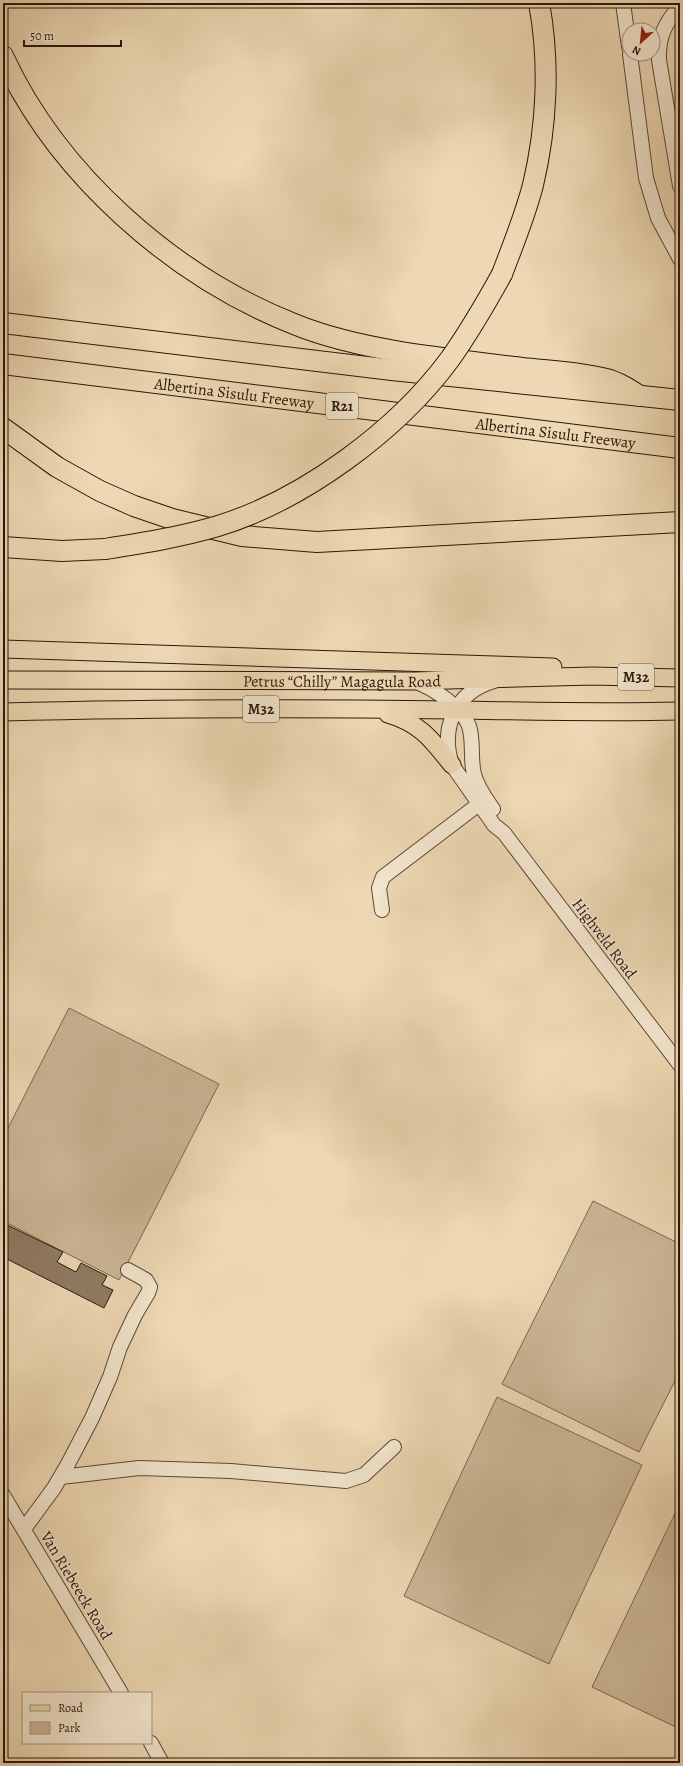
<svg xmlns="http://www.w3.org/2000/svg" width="683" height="1766" font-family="Alegreya,serif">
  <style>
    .green { fill: #ccb797; stroke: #7b6652 }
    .building { fill: #8f7b63; stroke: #2a160d }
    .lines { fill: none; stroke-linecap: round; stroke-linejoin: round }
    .minor-casing { stroke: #5b4636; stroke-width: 16 }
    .major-casing { stroke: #2a160d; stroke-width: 19 }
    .highway-casing { stroke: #2a160d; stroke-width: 22 }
    .minor { stroke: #f3e6ce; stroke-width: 14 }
    .major { stroke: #edd8b3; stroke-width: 17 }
    .highway { stroke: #edd8b3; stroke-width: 20 }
    .highway-bridge-casing { stroke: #2a160d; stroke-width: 22; stroke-linecap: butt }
    .highway-bridge { stroke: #edd8b3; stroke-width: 20 }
    .labels { text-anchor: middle; stroke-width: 3; stroke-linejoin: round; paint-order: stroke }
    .shield { fill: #f3e6ce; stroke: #665447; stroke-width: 1 }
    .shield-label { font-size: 15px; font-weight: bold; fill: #2a160d }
    .street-label { font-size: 16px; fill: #2a160d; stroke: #f3e6ce }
  </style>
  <rect width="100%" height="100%" fill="#edd8b3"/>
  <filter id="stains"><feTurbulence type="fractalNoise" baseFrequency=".005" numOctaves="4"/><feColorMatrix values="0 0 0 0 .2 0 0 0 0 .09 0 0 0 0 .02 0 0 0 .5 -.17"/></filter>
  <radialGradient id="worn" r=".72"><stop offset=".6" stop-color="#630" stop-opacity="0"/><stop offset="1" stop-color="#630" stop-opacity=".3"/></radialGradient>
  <path class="green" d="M69,1008L219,1084L119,1280L3,1221V1138Z
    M593,1201L680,1244V1371L639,1452L502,1384Z
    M497,1397L642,1465L549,1664L404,1596Z
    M680,1503V1729L592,1687Z"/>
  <path class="building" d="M3,1223L63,1252L57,1262L76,1272L81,1263L107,1276L102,1285L113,1290L104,1308L3,1257Z"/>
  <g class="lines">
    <g class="minor-casing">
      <path id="minor" d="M623,3L629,47
        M680,6C665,23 658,37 659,60L680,186
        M630,54L646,178L658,218L680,259
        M494,681C455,692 440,728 452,765L494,825L504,833L680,1065
        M416,682C433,688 463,708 469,726C474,741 470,759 474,774C477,787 486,799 493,809
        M382,910L379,888L383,877L479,804
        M61,1477L139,1468L231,1471L346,1481L364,1475L394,1447
        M3,1495L121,1693
        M24,1529L54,1488L68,1464L92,1418L110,1377L120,1347L135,1315L148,1293L150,1287L146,1280L128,1270
        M151,1743L162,1763"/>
    </g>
    <g class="major-casing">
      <g id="major">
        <path d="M3,649L553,667"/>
        <path id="s1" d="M3,680L414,681L592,676L680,678"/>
        <path d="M3,712C154,708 305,708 455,710C530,711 605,713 680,711"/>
        <path d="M388,714C420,723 432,740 452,765"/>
      </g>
    </g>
    <g class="highway-casing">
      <g id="highway">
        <path d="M3,56C58,175 173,276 294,324C328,338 365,346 401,352C441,358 482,363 522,368C550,371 579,372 606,379C618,382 629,389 640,396"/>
        <path d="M502,274C513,245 525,216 533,185C547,126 550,62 539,3"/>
        <path d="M3,323L392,370L680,400"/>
        <path id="s2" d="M3,364L680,448"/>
        <path d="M3,428L57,467L100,491L134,506L172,519L242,536L317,542L680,522"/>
        <path d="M3,547L62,551L105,549"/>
      </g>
    </g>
    <use href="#minor" class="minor"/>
    <use href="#major" class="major"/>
    <use href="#highway" class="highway"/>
    <g class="highway-bridge-casing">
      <path id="highway-bridge" d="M105,549C143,543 181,537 218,526C303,500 397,431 450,359C469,332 486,303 502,274"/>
    </g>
    <use href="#highway-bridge" class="highway-bridge"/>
  </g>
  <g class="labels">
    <g class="shield">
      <rect x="326" y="393" width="32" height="26" rx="3"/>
      <rect x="618" y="664" width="36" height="26" rx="3"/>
      <rect x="243" y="696" width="36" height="26" rx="3"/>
    </g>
    <g class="shield-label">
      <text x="342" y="411">R21</text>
      <text x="636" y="682">M32</text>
      <text x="261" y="714">M32</text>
    </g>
    <g class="street-label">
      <text dy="6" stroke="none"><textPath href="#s2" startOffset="233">Albertina Sisulu Freeway</textPath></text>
      <text dy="6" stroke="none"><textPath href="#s2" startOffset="557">Albertina Sisulu Freeway</textPath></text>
      <text dy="6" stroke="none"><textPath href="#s1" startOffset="339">Petrus “Chilly” Magagula Road</textPath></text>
      <text transform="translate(605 938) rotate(53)" y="6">Highveld Road</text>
      <text transform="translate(77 1585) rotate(59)" y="6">Van Riebeeck Road</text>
    </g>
  </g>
  <rect width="683" height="1766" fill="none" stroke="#edd8b3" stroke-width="16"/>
  <rect x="4" y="4" width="675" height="1758" fill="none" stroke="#2a160d" stroke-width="2"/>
  <rect x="8" y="8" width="667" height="1750" fill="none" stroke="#2a160d"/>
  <rect x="22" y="1692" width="130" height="52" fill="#f3e6ce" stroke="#a39381"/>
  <rect x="30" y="1705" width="20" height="6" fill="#edd8b3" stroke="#a39381"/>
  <text x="58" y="1712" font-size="12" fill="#2a160d">Road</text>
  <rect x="30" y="1722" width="20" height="12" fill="#ccb797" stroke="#a39381"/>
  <text x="58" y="1732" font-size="12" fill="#2a160d">Park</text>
  <g transform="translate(641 42) rotate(207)"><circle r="19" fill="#f3e6ce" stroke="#a39381"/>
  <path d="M0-3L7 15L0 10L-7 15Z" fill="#8f2418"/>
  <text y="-6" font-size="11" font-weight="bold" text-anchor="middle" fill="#2a160d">N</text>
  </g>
  <path d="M24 40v6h97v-6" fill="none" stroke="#2a160d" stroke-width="2"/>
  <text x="30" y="40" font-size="12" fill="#2a160d" stroke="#f3e6ce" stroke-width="3" paint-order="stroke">50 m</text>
  <rect width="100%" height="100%" filter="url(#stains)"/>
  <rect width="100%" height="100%" fill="url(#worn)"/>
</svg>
